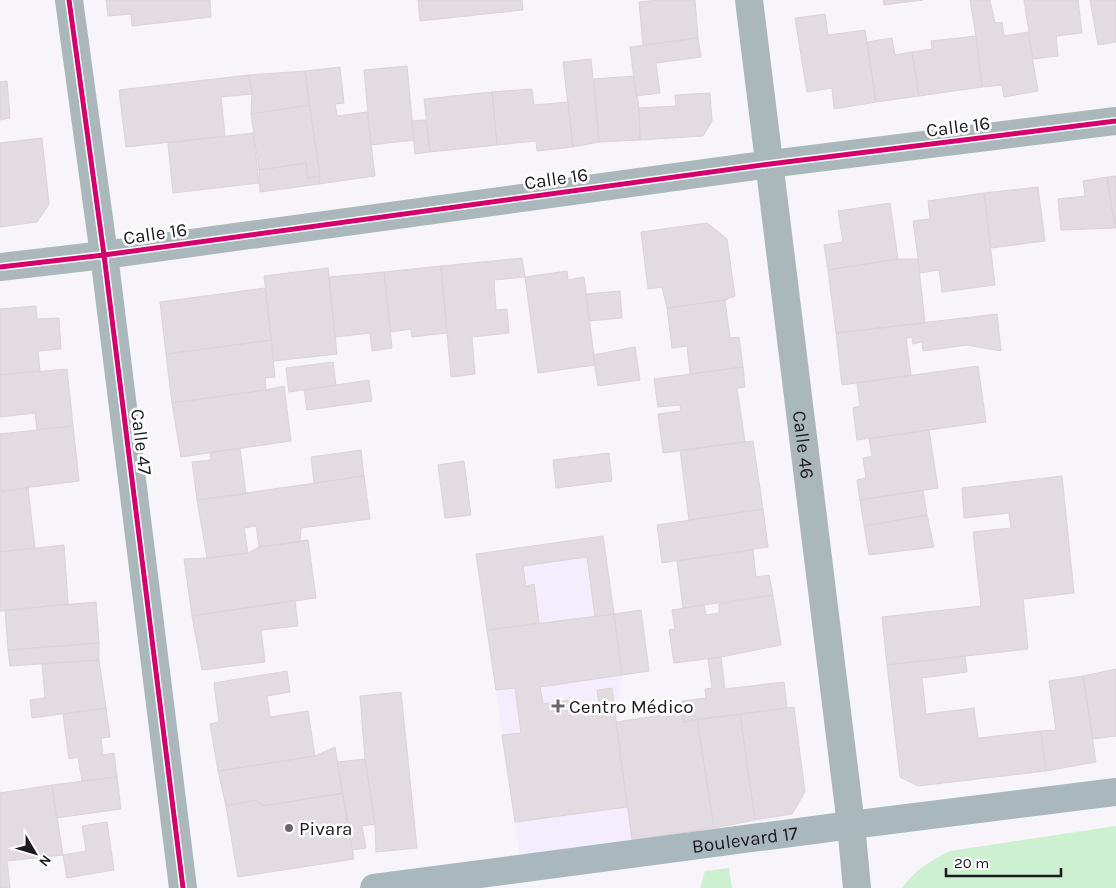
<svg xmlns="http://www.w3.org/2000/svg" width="1116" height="888" font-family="Karla,sans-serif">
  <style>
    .built { fill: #f4edfd }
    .green { fill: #ccf0d0 }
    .building { fill: #e2dbe1; stroke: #dad4d8 }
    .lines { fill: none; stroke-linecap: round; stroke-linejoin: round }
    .minor { stroke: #aab8bc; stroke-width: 28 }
    .major { stroke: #a9b8bd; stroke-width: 28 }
    .cycleway-casing { stroke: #fff; stroke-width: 8 }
    .cycleway { stroke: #d6006c; stroke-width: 5 }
    .poi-dot { fill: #69666d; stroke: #fff; stroke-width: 2 }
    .labels { text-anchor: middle; stroke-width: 5; stroke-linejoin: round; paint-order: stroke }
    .street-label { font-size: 19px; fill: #1d1921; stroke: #fff }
    .poi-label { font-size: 19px; fill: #1d1921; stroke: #fff; text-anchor: start }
  </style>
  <rect width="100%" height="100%" fill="#f7f4fa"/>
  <path class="built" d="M603,536L622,675L616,722L632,840L520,856L476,554Z"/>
  <path class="green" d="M1116,826V888H902C914,871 931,860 950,851Z
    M729,868L732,888H700L705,871Z"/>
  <path class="building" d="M106,0H210L211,17L132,26L131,14L108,16Z
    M418,0H522L523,10L420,21Z
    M659,0H695L698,38L643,45L639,2Z
    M883,0H923L884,5Z
    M970,0H990L995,23L1002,22L1004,36L1028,32L1038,91L1004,97L1002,85L982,87L976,36Z
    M1024,0H1078L1082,33L1056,36L1058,56L1033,59Z
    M1090,0H1116V42L1098,45Z
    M825,14L828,35L865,30L876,102L834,109L832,88L807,92L795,18Z
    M976,36L982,87L919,96L912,52L932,49L931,41Z
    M698,38L701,57L656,63L660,93L636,96L630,47Z
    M892,38L895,55L912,52L919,96L876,102L867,42Z
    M591,59L599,142L573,147L563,62Z
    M407,66L414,140L371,145L364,70Z
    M340,67L344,103L335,104L337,116L367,112L375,176L319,184L320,176L305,71Z
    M305,71L309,105L251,114L252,94L249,75Z
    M249,75L252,94L221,97L225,136L126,147L119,90Z
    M634,76L639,108L640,140L599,142L594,79Z
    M7,81L10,118L0,120V82Z
    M532,89L534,105L568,102L573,147L537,151L536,141L497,145L492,92Z
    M492,92L497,145L430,152L424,99Z
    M710,93L712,121L703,136L640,140L639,108L676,106L675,95Z
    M309,105L320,176L308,178L306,163L259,170L251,114Z
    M426,120L430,152L415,154L412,121Z
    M253,133L259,183L173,193L168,143Z
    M42,138L49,204L37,222L0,227V143Z
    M306,163L308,178L320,176L319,184L260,192L259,170Z
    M1116,176V228H1115L1107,177Z
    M1107,177L1115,228L1061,230L1058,199L1085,196L1083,181Z
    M1038,187L1045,241L991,248L984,193Z
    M984,193L995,285L942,292L939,270L920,273L913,221L930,219L928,201Z
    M890,203L898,259L828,270L824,245L843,242L838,211Z
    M707,223L727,239L735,296L725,300L667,308L662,287L648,289L641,232Z
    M522,258L525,277L494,280L496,310L507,309L509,333L472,337L475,374L451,377L441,266Z
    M898,259H918L925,323L836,333L828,270Z
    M441,266L447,333L412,337L411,329L391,332L384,272Z
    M328,268L337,354L274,361L264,276Z
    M567,271L568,280L584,277L595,365L538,373L525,277Z
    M384,272L392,348L372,351L370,333L335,337L329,277Z
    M265,288L271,340L166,354L160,302Z
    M620,291L622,318L589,321L586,294Z
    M725,300L730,338L739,337L743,367L690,374L687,346L672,348L667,308Z
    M36,306L37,319L59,318L61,349L38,351L40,371L0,375V309Z
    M997,314L1001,351L967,345L923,351L922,342L913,344L912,337L906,338L911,375L842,385L836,333Z
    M271,340L275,377L265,378L266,390L172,403L166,354Z
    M635,347L640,380L598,386L593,355Z
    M333,362L336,385L289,392L286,368Z
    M978,366L986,422L857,440L853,408L860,406L857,383Z
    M743,367L745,387L737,388L745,442L663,453L658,414L681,411L680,405L658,407L654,379Z
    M67,369L73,426L37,430L35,413L0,417V375Z
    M369,380L372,401L307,410L304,390Z
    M284,386L291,441L181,457L172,403L266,390Z
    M73,426L79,481L0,491V434Z
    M929,430L938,488L860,500L857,480L866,478L863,458L872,456L869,439Z
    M753,441L763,509L689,520L680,450Z
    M240,448L246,494L197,500L192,462L211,460L210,452Z
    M361,450L364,476L314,483L311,457Z
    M609,453L612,481L556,488L553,460Z
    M464,461L471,515L445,518L438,465Z
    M364,476L370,519L301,528L300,542L259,547L256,526L244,528L248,553L207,558L197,500Z
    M1062,476L1074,593L1023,599L1028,649L887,665L882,617L981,606L973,532L1011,528L1009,513L964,518L962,488Z
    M28,488L35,548L0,552V492Z
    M923,490L927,515L864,526L860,500Z
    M763,509L768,547L662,563L657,525Z
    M927,515L934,547L869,555L864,526Z
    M603,536L614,614L595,617L587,557L523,566L526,586L534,584L539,623L487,630L476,554Z
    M308,540L316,598L192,616L184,559L207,558L248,553L259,547Z
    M64,545L68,604L0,611V552Z
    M753,550L756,577L769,575L773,595L683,608L677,561Z
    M773,595L781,645L721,657L674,663L669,630L675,629L672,610L704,605L706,615L719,613V604Z
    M295,600L298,626L261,630L265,662L202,670L192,616Z
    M96,602L99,643L8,650L5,610Z
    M641,610L649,671L622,675L614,614Z
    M614,614L622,675L540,687L543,704L568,700L570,716L600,712L597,690L612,688L627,807L515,822L502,735L521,733L515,688L496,690L487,630Z
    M99,643V660L10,666L8,650Z
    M965,656L967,672L922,678L926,714L974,708L978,738L1041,731L1046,771L918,786L900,777L887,665Z
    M721,657L725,689L784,682L787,708L684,722L682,701L706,698L705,689L712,688L708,659Z
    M99,660L106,708L32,718L30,700L45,698L42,664Z
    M1116,669V736L1093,739L1083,676Z
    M287,671L290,692L267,696L270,717L308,711L315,756L218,771L210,724L219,722L214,683Z
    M1083,676L1096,762L1046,771L1041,731L1056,730L1049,681Z
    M401,692L417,848L376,852L375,824L365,759L360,696Z
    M794,707L805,792L792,814L755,820L740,714Z
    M106,708L110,737L101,738L103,755L114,753L117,777L82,781L78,757L69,759L63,714Z
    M682,712L684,722L697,719L714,828L632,840L616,722Z
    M740,714L755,820L714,828L697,719Z
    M335,747L343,793L263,806L256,800L226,806L218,771L315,756Z
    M365,759L375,824L362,826L366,848L352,850L337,762Z
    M117,777L121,809L56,818L52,785Z
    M52,785L63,855L7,861L10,888H0V793Z
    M343,793L354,859L238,877L226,806L256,800L263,806Z
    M107,822L114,870L67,878L63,855L86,851L82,826Z"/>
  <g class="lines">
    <g class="minor">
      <path d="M69,0L104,255L183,888"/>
      <path id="s1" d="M749,0L851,825L857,888"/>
      <path d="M0,267L104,255L770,164L1116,121"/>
    </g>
    <path class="major" id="s2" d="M374,888L851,825L1116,792"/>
    <g class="cycleway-casing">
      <path id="cycleway" d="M69,0L104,255L183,888
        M0,267L104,255L770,164L1116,121"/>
    </g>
    <use href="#cycleway" class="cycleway"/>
  </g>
  <g class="poi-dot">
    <path d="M555.5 698.5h5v5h5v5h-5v5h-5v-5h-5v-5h5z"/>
    <circle cx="289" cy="828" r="5"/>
  </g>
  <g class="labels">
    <g class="street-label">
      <text transform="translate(958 126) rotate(-7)" y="7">Calle 16</text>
      <text transform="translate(556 178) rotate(-8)" y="7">Calle 16</text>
      <text transform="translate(155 233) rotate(-8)" y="7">Calle 16</text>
      <text transform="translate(142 442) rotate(83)" y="7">Calle 47</text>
      <text dy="7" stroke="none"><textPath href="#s1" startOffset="448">Calle 46</textPath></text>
      <text dy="7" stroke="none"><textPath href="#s2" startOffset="374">Boulevard 17</textPath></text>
    </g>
    <g class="poi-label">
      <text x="569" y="713">Centro Médico</text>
      <text x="299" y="835">Pivara</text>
    </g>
  </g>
  <g transform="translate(35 853) rotate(128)" stroke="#ffffff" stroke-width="4" paint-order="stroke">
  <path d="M0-4L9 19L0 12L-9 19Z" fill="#1d1921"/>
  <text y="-8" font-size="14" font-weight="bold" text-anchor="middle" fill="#1d1921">N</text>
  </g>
  <path d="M946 868v8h115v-8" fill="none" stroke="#1d1921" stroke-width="2.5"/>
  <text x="954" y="868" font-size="15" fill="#1d1921" stroke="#ffffff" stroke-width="4" paint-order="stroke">20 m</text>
</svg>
